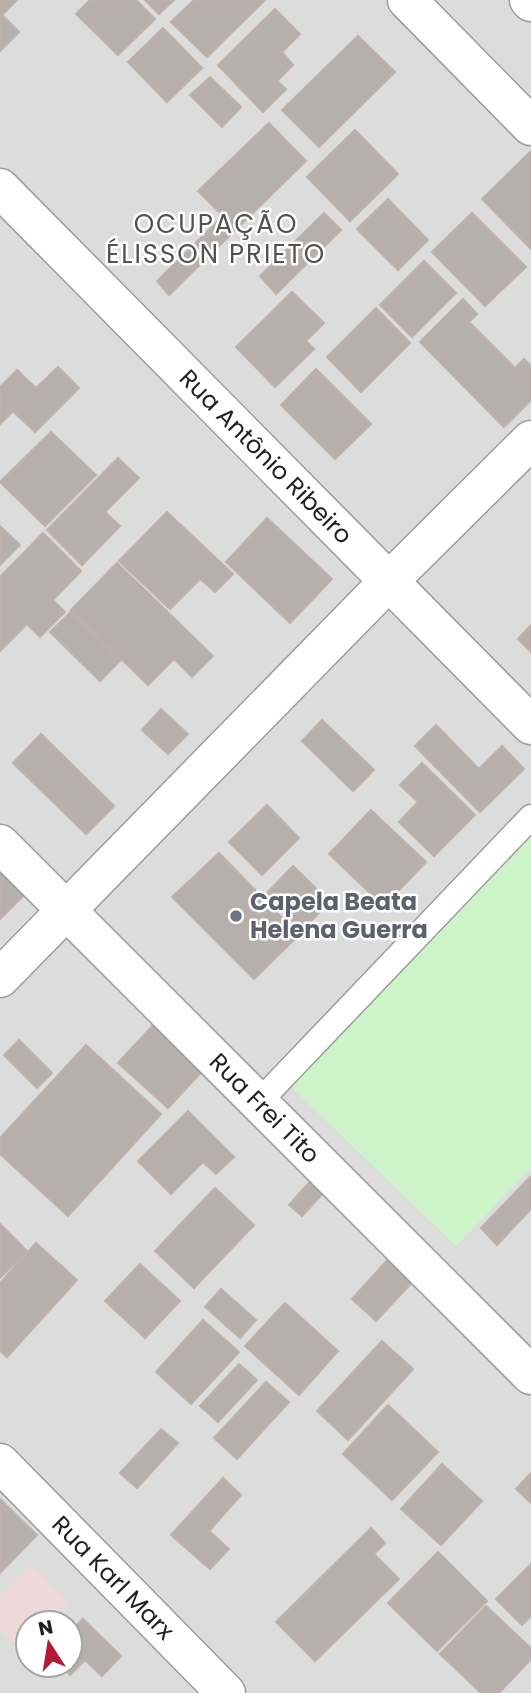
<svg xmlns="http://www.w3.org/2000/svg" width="531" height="1693" font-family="Poppins,sans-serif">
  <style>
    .residential { fill: #dddcdc; fill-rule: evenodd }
    .commercial { fill: #edd8da }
    .park { fill: #cdf3c9 }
    .building { fill: #b7afac; stroke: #beb0aa; stroke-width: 2 }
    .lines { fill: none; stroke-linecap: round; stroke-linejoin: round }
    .service-casing { stroke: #9c9c9c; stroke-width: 27 }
    .minor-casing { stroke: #9c9c9c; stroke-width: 41 }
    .service { stroke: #fff; stroke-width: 24 }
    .minor { stroke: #fff; stroke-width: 38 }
    .worship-dot { fill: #6b7280; stroke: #fff; stroke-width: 2.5 }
    .labels { text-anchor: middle; stroke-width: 5; stroke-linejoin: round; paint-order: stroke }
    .street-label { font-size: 24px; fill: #1f1f1f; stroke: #fff }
    .worship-label { font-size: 24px; font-weight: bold; fill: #5b616d; stroke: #fff; text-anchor: start }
    .neighbourhood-label { font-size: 26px; letter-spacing: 2px; fill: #525252; stroke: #fff }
  </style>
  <rect width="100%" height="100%" fill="#eeeae6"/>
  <path class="residential" d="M0,0H531V1693H0ZM28,1623H70V1665H28Z"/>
  <path class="commercial" d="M31,1565L70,1603L51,1623H28V1646L22,1652L0,1630V1596Z"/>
  <path class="park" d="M531,827V1169L456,1246L285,1081Z"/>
  <path class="building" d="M0,0H17L2,15L19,32L0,51Z
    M90,0H136L155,19L118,55L76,14Z
    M145,0H174L159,14Z
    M194,0H265L207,57L171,22Z
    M275,9L300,34L282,52L293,65L277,81L286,89L263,112L218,65Z
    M163,28L202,68L167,102L128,62Z
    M358,36L395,72L319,147L282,110Z
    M210,77L241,107L222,127L190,95Z
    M269,123L306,161L169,295L157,281L223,216L198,191Z
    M355,130L398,174L350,221L307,177Z
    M531,151V249L482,199Z
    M388,199L428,240L398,270L357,229Z
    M324,213L341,230L276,294L260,276Z
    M472,213L526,267L485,306L432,252Z
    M424,261L456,293L412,337L380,305Z
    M292,292L324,323L306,341L314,349L275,387L236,347Z
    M463,299L477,314L469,322L515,368L524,359L531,366V400L504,427L420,342Z
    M376,308L410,343L361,392L327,357Z
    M58,367L79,388L35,432L13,411L0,424V387L17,370L36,388Z
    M316,369L371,424L335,459L281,405Z
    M51,432L96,475L45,526L0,482Z
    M118,458L139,478L105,512L120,526L82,565L47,530Z
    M167,512L233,574L215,592L200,579L170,609L119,561Z
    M267,518L332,579L290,623L226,562Z
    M0,526L20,545L0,565Z
    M43,533L81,571L53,600L65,612L40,637L27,624L0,651V577Z
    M117,563L213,656L192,677L174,659L148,685L71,610Z
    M71,612L121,660L100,681L50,632Z
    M531,625V652L518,639Z
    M161,709L188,734L168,754L142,730Z
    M322,720L374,770L353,791L302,741Z
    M436,725L479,769L502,746L524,769L480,812L415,746Z
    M41,734L114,806L86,834L13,763Z
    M422,763L475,815L434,856L399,822L418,802L400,785Z
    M267,805L299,838L262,875L229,842Z
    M371,810L426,862L384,906L329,854Z
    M0,851L34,885L0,919Z
    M219,853L299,935L254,979L172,897Z
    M293,866L330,902L302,930L266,894Z
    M156,1022L206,1067L168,1108L118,1063Z
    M19,1040L52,1073L37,1088L4,1055Z
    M86,1045L161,1114L68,1216L0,1154V1138Z
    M188,1111L234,1157L216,1174L203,1162L171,1194L138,1161Z
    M315,1176L328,1188L302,1216L289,1205Z
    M531,1176V1209L497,1245L481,1228Z
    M215,1188L254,1225L194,1288L155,1251Z
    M0,1224L27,1251L0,1278Z
    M36,1243L77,1280L7,1357L0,1351V1283Z
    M391,1256L416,1278L376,1321L352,1299Z
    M140,1264L180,1301L145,1338L105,1301Z
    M221,1289L256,1320L240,1338L205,1307Z
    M285,1303L338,1351L299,1395L245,1346Z
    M203,1320L239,1352L191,1404L156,1372Z
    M382,1341L413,1369L348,1440L317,1411Z
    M239,1364L257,1380L218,1422L200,1406Z
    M266,1382L289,1402L237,1459L214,1438Z
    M388,1405L438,1452L392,1500L343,1454Z
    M161,1429L178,1443L137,1488L120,1473Z
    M442,1464L482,1501L441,1545L401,1509Z
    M531,1473V1503L516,1489Z
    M223,1478L241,1495L209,1531L229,1549L210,1569L171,1535Z
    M0,1499L37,1535L0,1573Z
    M371,1528L385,1543L374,1554L399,1579L315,1661L276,1622Z
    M438,1552L487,1601L437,1651L388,1603Z
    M531,1564V1616L522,1625L496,1599Z
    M486,1606L531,1648V1659L499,1693H481L440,1654Z
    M83,1619L121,1656L102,1676L85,1660L70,1675L60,1665H70V1632Z"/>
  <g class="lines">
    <g class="service-casing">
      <path id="service" d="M259,1102L531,817"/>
    </g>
    <g class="minor-casing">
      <g id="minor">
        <path d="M407,0L531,126"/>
        <path d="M529,0L531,2"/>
        <path id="s1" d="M0,188L531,725"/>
        <path id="s2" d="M0,844L531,1375"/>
        <path d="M0,978L389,581L531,440"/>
        <path id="s3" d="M0,1463L226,1693"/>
      </g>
    </g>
    <use href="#service" class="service"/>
    <use href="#minor" class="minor"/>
  </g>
  <circle class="worship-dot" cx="236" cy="916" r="7"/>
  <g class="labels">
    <g class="street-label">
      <text dy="8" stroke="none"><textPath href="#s1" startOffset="378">Rua Antônio Ribeiro</textPath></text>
      <text dy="8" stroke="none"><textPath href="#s2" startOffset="374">Rua Frei Tito</textPath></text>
      <text dy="8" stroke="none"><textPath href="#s3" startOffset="161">Rua Karl Marx</textPath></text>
    </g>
    <g class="worship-label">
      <text x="250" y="910">Capela Beata<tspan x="250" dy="28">Helena Guerra</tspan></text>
    </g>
    <g class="neighbourhood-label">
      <text x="216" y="233">OCUPAÇÃO<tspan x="216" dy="30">ÉLISSON PRIETO</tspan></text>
    </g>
  </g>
  <g transform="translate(49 1644) rotate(348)"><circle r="33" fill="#ffffff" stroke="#a5a5a5" stroke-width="2"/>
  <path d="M0-5L12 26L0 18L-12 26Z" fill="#b41a34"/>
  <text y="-10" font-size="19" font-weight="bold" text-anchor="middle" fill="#1f1f1f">N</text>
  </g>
</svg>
